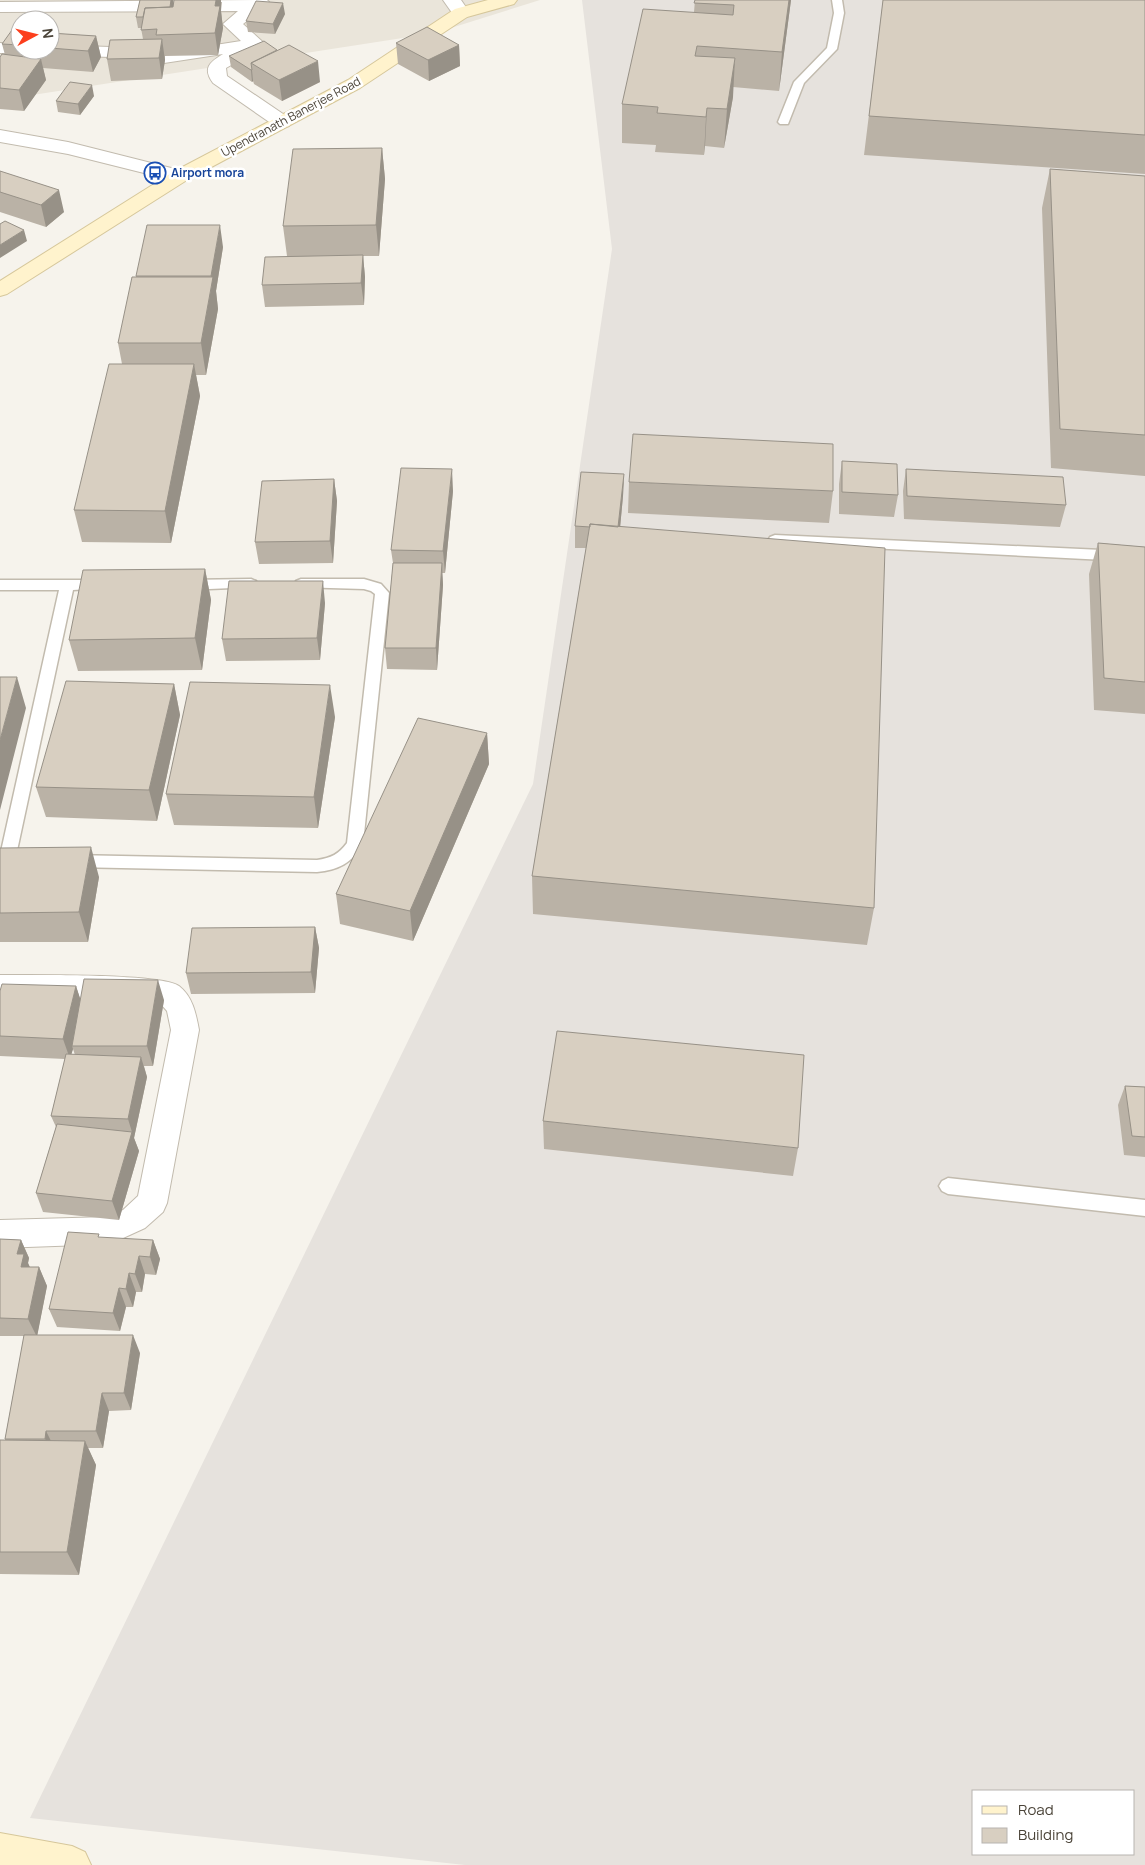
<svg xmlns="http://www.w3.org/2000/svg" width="1145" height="1865" font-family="Manrope,sans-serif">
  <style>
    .residential { fill: #eae5da; fill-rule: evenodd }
    .industrial { fill: #e6e2dd; fill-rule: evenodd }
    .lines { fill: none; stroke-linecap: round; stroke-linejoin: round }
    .lane-casing { stroke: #c2bbae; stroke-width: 3 }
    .street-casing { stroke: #c2bbae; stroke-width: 2 }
    .secondary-casing { stroke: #d6c79b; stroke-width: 2 }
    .lane { fill: #fff; fill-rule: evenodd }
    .street { fill: #fff; fill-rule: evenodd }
    .secondary { fill: #fff3cd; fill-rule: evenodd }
    .wall { fill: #bab2a6; fill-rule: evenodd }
    .shaded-wall { fill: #979187 }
    .building { fill: #d8cfc1; stroke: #979187 }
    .labels { text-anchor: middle; stroke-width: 5; stroke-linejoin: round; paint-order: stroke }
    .far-street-label { font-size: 12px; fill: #4b4439; stroke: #fff }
    .far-transit-label { font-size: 12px; font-weight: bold; fill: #164399; stroke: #fff; text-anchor: start }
  </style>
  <rect width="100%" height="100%" fill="#f6f3ec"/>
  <path class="residential" d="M0,0H540L435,33L0,100ZM20,20H50V50H20Z"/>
  <path class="industrial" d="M582,0H1145V1865H465L30,1818L533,784L612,249ZM974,1791H1134V1854H974Z"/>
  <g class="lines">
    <g class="lane-casing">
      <path id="lane" d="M832,0H842L844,13L837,49L804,83L788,124H780L778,122L794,82L827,48L834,13Z
        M775,535L1145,552V562L770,543L768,540L770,537Z
        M251,579L256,581L258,584L256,587L186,590L181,588L179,585L181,582L186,580Z
        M301,579H364L381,584L389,593L363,844C352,863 338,870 317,872L72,867L66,865L64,861L66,857L72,855L317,860C331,858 339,854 347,843L375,594L371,591L364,589L296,587L294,584L296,581Z
        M0,580H101L106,582L108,585L106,588L73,590L15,860L13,864L7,866L1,864L0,856L59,590H0Z
        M948,1178L1145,1200V1216L948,1194L942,1191L939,1186L942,1181Z"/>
    </g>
    <g class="street-casing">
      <path id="street" d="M267,0L269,2L266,6L243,24L265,44L262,48L226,68L227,76L289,118L291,122L289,126L282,128L275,126L213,83C202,68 210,62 223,54L164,63L141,58L50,55L44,54L41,50H50V45L141,48L164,53L241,41L223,24L238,11L0,12V2Z
        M443,0H461L470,13L467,17L461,18L455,17Z
        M0,43L20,44V50H28L26,53H0Z
        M0,130L68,142L187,172L190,176L187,180L180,182L68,154L0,142Z
        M0,975C29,975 163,973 179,986C193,997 196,1014 199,1030L167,1203L163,1212L145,1228L110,1244L0,1248V1220L108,1217L123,1210L138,1196L171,1030L167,1011L160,1003L144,1000L0,997Z"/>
    </g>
    <g class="secondary-casing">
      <path id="secondary" d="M488,0H517L514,4L467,17L360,88L187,180L7,294L0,296V281L173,172L348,80L455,9Z
        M0,1833L72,1846L85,1852L91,1865H0Z"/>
    </g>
    <use href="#lane" class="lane"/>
    <use href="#street" class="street"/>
    <use href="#secondary" class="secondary"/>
  </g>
  <path class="wall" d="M140,0H173L174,5L222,2L221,11L223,28L218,55L165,56V60L162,79L111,81L107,59L143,39L141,28H138L136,17Z
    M695,0H791L779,91L733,87V97L724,148L705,146L704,155L655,152L656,145L622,143V104L694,12Z
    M883,0H1145V174L864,155Z
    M285,14L275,34L248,32L246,21Z
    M20,30V50H50V33L96,36L101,57L93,72L43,68L46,80L24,111L0,109V57L5,55L2,44Z
    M396,43L459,45L460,66L429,81L398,64Z
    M229,56L320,82L282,101L254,84L253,81L252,82L231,67Z
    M94,96L80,115L58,112L56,101Z
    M382,148L385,179L379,256H363L365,277L364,305L265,307L262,285L287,256L283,226Z
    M1050,169L1145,176V476L1051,468L1042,208Z
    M0,171L64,212L46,227L0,212Z
    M223,247L216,291L218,309L206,375H196L200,396L171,543L82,542L74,510L122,364L118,343L136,276Z
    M842,461L898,495L894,517L839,514V484Z
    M906,469L1066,505L1060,527L904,519L903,491Z
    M624,474L623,496L620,527L874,908L867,945L533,914L532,876L586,548H575V526Z
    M334,479L337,501L333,563L259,564L255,542Z
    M629,482L833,491L829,523L628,513Z
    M453,491L445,573H442L443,585L437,670L387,669L385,648L393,563L391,550Z
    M1098,543L1145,547V714L1094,710L1089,574Z
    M205,569L211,600L202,670L78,671L69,640Z
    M325,603L320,660L226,661L222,639Z
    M174,684L180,715L157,821L46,817L36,787Z
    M335,717L318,828L174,825L166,794Z
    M487,733L489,764L413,941L340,924L336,894Z
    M0,848L99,877L88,942H0Z
    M315,927L319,948L315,993L191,994L186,973Z
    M76,986L80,999L164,1000L153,1066H144L147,1077L134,1138L139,1151L119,1220L43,1212L36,1193L56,1127L51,1116L65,1059L0,1056V991ZM73,1049L75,1055L71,1054Z
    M1125,1086L1145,1087V1157L1124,1155L1118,1105Z
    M543,1121L798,1148L793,1176L544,1149Z
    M0,1239L21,1240L29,1258L28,1263L30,1267H39L47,1286L37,1335L140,1353L131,1410L109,1411L103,1448H88L96,1465L79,1575L0,1574V1440H5V1439L24,1336H0Z
    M153,1240L160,1259L156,1275L145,1274L142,1292H136L133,1307H126L120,1331L57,1327L49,1309Z"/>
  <path class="shaded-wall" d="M171,0H173L174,6L168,17Z
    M216,0H221V11L223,28L218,55L215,33V6Z
    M789,0H791L779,91L782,52Z
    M283,3L285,14L275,34L273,24Z
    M96,36L101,57L93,72L88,51Z
    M162,39L165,60L162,79L159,58Z
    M459,45L460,66L429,81L428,60Z
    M735,58L733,97L724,148L727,109Z
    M41,59L46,80L24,111L19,90Z
    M318,61L320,82L282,101L279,80Z
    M251,70H252L253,81L252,82Z
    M92,85L94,96L80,115L78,104Z
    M707,108L705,146L704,155L706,117Z
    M382,148L385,179L379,256L376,225Z
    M59,190L64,212L46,227L41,205Z
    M220,225L223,247L216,291L218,309L206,375L201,343L212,284L211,276Z
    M24,230L27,241L0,258V245Z
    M363,255L365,277L364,305L361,283Z
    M194,364L200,396L171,543L165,511Z
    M452,469L453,491L445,573L443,551Z
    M624,474L623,496L618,550V528Z
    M334,479L337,501L333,563L330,541Z
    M442,563L443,585L437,670L436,648Z
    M205,569L211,600L202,670L195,638Z
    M323,581L325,603L320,660L317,638Z
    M17,677L26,708L0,810V740Z
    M174,684L180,715L157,821L149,790Z
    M330,685L335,717L318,828L314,797Z
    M487,733L489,764L413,941L410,911Z
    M91,847L99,877L88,942L79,912Z
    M315,927L319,948L315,993L311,972Z
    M158,980L164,1000L153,1066L147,1046Z
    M76,986L83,1007L72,1046L73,1049L70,1059L63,1039Z
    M141,1057L147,1077L134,1138L139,1151L119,1220L112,1201L132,1132L128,1119Z
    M21,1240L29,1258L28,1263L32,1273L21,1267L17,1254Z
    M153,1240L160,1259L156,1275L150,1257Z
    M139,1256L145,1274L142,1292L135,1274Z
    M39,1267L47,1286L37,1337L28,1319Z
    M129,1273L136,1292L133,1307L126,1289Z
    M119,1288L126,1307L120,1331L113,1313Z
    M133,1335L140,1353L131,1410L124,1393Z
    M102,1393L109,1411L103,1448L96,1431Z
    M46,1431L54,1447L53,1456L45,1439Z
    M85,1441L96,1465L79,1575L67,1552Z"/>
  <path class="building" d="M140,0H171L170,7L145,8L143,17H136Z
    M174,0H216L215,6H220L215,33L156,35L157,29L141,30L145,8L173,7Z
    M695,0H789L782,52L697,46L695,56L735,58L727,109L707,108L706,117L657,113L658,107L622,104L643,9L733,15L734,5L694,3Z
    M883,0H1145V135L869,116Z
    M256,1L283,3L273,24L246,21Z
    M427,27L459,45L428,60L396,43Z
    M12,30H20V45L2,44Z
    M50,33L96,36L88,51L50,48Z
    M162,39L159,58L107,59L110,40Z
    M264,41L277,50L251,63L252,70H251L229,56Z
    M289,45L318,61L279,80L251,63Z
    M2,54L41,59L19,90L0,88V57Z
    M70,82L92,85L78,104L56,101Z
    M382,148L376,225L283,226L293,149Z
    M1050,169L1145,176V435L1060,429Z
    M0,171L59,190L41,205L0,192Z
    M5,221L24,230L0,245V224Z
    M147,225H220L211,276H136Z
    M363,255L361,283L262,285L265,257Z
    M132,277H213L201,343H118Z
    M109,364H194L165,511L74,510Z
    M633,434L833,444V491L629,482Z
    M842,461L897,464L898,495L842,492Z
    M401,468L452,469L443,551L391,550Z
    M906,469L1063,477L1066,505L907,496Z
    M581,472L624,474L618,527L590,524V527L575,526Z
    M334,479L330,541L255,542L262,481Z
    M590,524L885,548L874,908L532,876Z
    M1098,543L1145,547V682L1104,678Z
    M393,563H442L436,648H385Z
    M205,569L195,638L69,640L83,570Z
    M229,581H323L317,638L222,639Z
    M0,677H17L0,740Z
    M66,681L174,684L149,790L36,787Z
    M190,682L330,685L314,797L166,794Z
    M418,718L487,733L410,911L336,894Z
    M91,847L79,912L0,913V848Z
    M315,927L311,972L186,973L192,928Z
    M84,979L158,980L147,1046H72Z
    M2,984L76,986L63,1039L0,1036V991Z
    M557,1031L804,1055L798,1148L543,1121Z
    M66,1054L141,1057L128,1119L51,1116Z
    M1125,1086L1145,1087V1137L1132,1136Z
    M57,1124L132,1132L112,1201L36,1193Z
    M68,1232L99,1234L98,1237L153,1240L150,1257L139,1256L135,1274L129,1273L126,1289L119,1288L113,1313L49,1309Z
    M0,1239L21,1240L17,1254H24L21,1267H39L28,1319L0,1318Z
    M24,1335H133L124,1393H102L96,1431H46L45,1439H5Z
    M0,1440L85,1441L67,1552H0Z"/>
  <defs>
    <g id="bus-ring" transform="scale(1.125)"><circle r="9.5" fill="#fff" stroke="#1a4fb4" stroke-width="1.5"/><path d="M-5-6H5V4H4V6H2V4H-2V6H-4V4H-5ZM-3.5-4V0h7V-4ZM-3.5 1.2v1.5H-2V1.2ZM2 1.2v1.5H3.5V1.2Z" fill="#1a4fb4"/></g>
  </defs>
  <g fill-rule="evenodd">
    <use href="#bus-ring" x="155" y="173"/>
  </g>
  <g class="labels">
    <g class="far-street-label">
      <text transform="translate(291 117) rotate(-28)" y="4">Upendranath Banerjee Road</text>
    </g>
    <g class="far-transit-label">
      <text x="171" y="177">Airport mora</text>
    </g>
  </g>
  <rect x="972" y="1790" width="162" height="65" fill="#ffffff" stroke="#b7b4b0"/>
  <rect x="982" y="1806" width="25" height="8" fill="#fff3cd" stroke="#b7b4b0"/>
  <text x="1018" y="1815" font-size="15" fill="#4b4439">Road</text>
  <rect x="982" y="1828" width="25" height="15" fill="#d8cfc1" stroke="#b7b4b0"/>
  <text x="1018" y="1840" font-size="15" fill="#4b4439">Building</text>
  <g transform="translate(35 35) rotate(83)"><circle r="24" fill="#ffffff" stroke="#b7b4b0"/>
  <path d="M0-4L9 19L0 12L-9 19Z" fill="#fc3f1d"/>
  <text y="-8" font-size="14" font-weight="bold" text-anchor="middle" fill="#4b4439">N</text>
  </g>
</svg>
